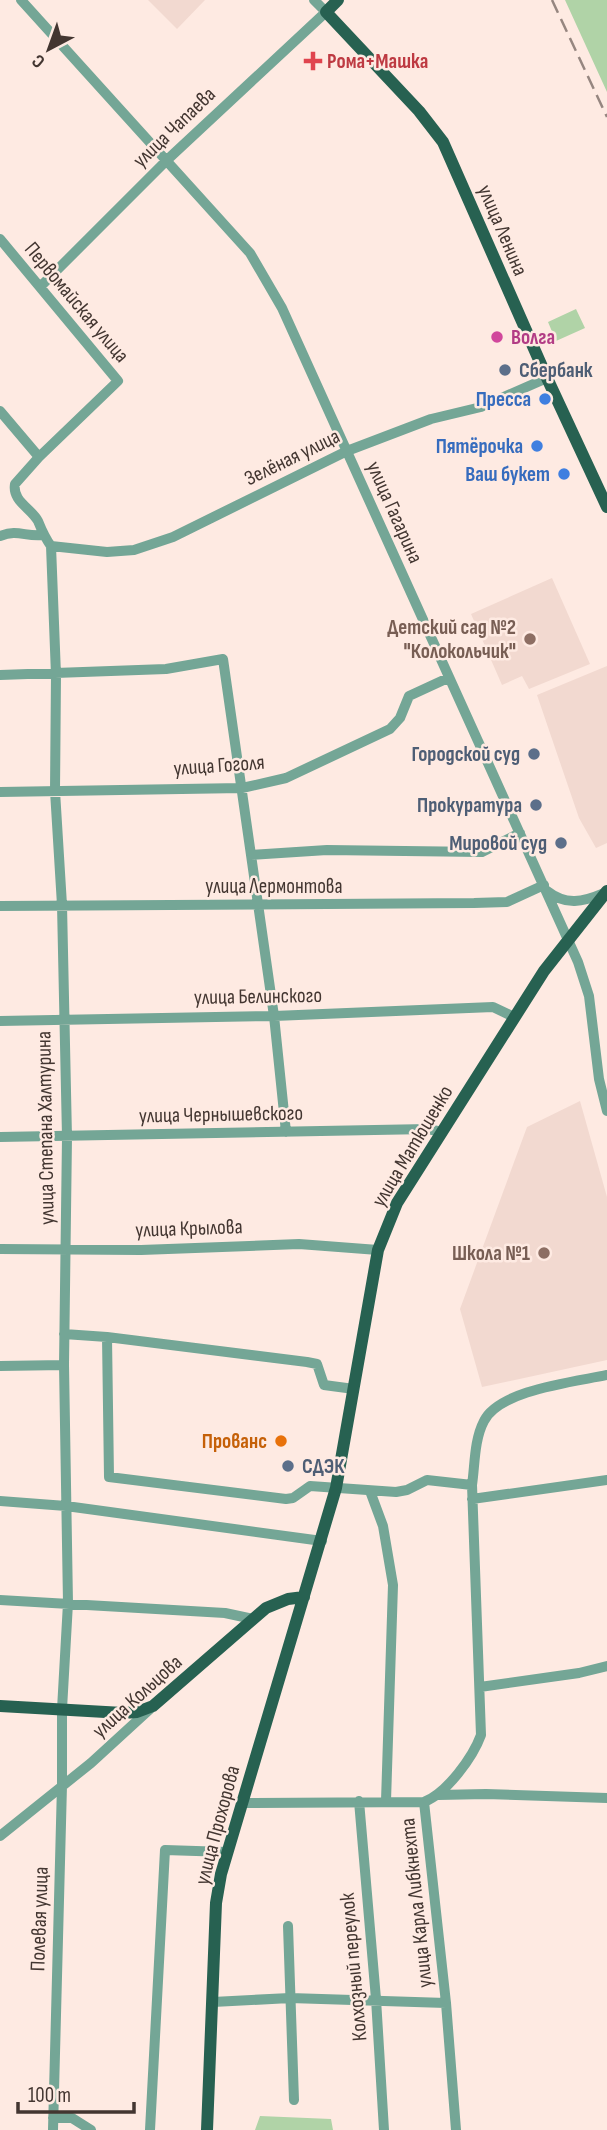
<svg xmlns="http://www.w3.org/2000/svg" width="607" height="2130" font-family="'Sofia Sans Condensed',sans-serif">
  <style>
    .built { fill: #f2d9d0 }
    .green { fill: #b0d3a7 }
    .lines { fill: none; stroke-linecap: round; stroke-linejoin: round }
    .minor { stroke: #74a696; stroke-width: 10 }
    .major { stroke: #276151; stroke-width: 12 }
    .rail { stroke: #968680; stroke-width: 2.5; stroke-dasharray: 14 7; stroke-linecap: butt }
    .health-dot { fill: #e0444e; stroke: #feeae2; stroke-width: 2.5 }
    .hotel-dot { fill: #d1479c; stroke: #feeae2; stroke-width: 2.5 }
    .service-dot { fill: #5c6f8a; stroke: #feeae2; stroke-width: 2.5 }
    .shop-dot { fill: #3f7fe0; stroke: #feeae2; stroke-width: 2.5 }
    .education-dot { fill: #8d6e63; stroke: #feeae2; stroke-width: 2.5 }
    .food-dot { fill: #e8710a; stroke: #feeae2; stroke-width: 2.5 }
    .labels { text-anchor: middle; stroke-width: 5; stroke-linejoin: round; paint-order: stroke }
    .health-label { font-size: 21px; font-weight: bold; fill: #be3a42; stroke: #feeae2; text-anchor: start }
    .street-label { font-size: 21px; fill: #433631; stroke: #feeae2 }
    .hotel-label { font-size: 21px; font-weight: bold; fill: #b23c85; stroke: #feeae2; text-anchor: start }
    .service-label { font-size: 21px; font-weight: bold; fill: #4e5e75; stroke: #feeae2; text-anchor: end }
    .shop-label { font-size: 21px; font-weight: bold; fill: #366cbe; stroke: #feeae2; text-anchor: end }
    .education-label { font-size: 21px; font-weight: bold; fill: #785e54; stroke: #feeae2; text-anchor: end }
    .food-label { font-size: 21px; font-weight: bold; fill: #c56008; stroke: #feeae2; text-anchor: end }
  </style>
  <rect width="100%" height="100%" fill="#feeae2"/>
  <path class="built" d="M148,0H205L177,29Z
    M552,578L590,664L529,689L522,676L502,685L471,614Z
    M607,666V843L596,848L579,818L537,695Z
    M580,1101L607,1197V1360L482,1387L460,1309L527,1127Z"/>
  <path class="green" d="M565,0H607V92Z
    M576,309L585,328L556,341L548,322Z
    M260,2116L331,2119L333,2130H255Z"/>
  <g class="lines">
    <path class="minor" d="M21,0L250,253L282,308L578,962L589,996L599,1079L607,1111
      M0,239L118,381L39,457L15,484C12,501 31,508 38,521C42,531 45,538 51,546
      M41,286L167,160L326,12L314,0
      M0,411L39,457
      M0,536C18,529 25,537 43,535
      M51,546L56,675L55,791L62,905L67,1137L64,1365L68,1603L62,1709V1785L53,2130
      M51,546L107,552L134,550L173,537L347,451L431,419L481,407L547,378
      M0,675L166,669L223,659L274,1016L286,1132
      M0,792L242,788L286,778L390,729L400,718L409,696L448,678
      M251,855L327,850L482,852L520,833
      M547,891C566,906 583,902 604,893
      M0,906L474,903L507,902L544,885
      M0,1021L274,1016L493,1007L514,1017
      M0,1137L428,1129L442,1132
      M0,1249L141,1250L299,1244L378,1250
      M64,1334L107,1337L307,1362L317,1364L324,1385L354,1389
      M107,1337L109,1477L286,1499L293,1498L310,1486L396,1492L407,1490L427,1480L472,1485
      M0,1366L64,1365
      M370,1491L383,1526L393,1585L386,1801
      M472,1499L607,1480
      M0,1501L66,1506L322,1541
      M0,1600L225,1613L253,1619
      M480,1687L579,1673L607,1666
      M438,1795L486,1794L607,1798
      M359,1801L376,1999L384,2130
      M424,1802L446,2003L456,2130
      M242,1803L424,1802C447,1793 473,1757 481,1735L472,1485C475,1465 474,1440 484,1421C499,1390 574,1382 607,1375
      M0,1836L91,1763L150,1709
      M288,1926L294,2100
      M213,2002L290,1998L446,2003
      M53,2118H72L91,2130
      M150,2130L165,1850L227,1852"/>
    <path class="major" d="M338,0L326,12L419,111L443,142L547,378L607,507
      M0,1706L123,1713L137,1712L153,1706L266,1608L288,1599L304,1597
      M207,2130L216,1903L221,1874L336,1488L378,1250L397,1203L544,971L607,891"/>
    <path class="rail" d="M552,0L607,117"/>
  </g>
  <path class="health-dot" d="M309.5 50.5h7v7h7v7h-7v7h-7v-7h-7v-7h7z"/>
  <circle class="hotel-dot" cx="497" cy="337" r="7"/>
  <g class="service-dot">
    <circle cx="505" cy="370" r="7"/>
    <circle cx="534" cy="754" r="7"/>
    <circle cx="536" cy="805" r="7"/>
    <circle cx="561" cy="843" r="7"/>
    <circle cx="288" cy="1466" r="7"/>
  </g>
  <g class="shop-dot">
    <circle cx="545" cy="399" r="7"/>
    <circle cx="537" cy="446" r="7"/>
    <circle cx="564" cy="474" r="7"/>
  </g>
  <g class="education-dot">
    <circle cx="530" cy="639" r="7"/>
    <circle cx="544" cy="1253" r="7"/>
  </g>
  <circle class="food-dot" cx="281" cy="1441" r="7"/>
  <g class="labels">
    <g class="health-label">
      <text x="327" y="68">Рома+Машка</text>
    </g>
    <g class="street-label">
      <text transform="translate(174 127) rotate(-44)" y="7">улица Чапаева</text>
      <text transform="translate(503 230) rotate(67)" y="7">улица Ленина</text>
      <text transform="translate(77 302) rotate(50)" y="7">Первомайская улица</text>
      <text transform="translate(292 457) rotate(-26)" y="7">Зелёная улица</text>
      <text transform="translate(395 512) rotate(66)" y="7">улица Гагарина</text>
      <text transform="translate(219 765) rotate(-4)" y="7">улица Гоголя</text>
      <text x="274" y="893">улица Лермонтова</text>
      <text transform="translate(258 996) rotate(-1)" y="7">улица Белинского</text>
      <text transform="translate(221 1114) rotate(-1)" y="7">улица Чернышевского</text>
      <text transform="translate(45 1128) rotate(-91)" y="7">улица Степана Халтурина</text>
      <text transform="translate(412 1146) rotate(-59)" y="7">улица Матюшенко</text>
      <text transform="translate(189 1228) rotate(-2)" y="7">улица Крылова</text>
      <text transform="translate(137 1696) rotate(-42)" y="7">улица Кольцова</text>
      <text transform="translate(217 1825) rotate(-75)" y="7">улица Прохорова</text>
      <text transform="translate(416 1903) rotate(-96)" y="7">улица Карла Либкнехта</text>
      <text transform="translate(39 1919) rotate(-88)" y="7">Полевая улица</text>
      <text transform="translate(353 1967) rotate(-95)" y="7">Колхозный переулок</text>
    </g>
    <g class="hotel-label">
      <text x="511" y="344">Волга</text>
    </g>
    <g class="service-label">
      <text x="519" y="377" text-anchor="start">Сбербанк</text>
      <text x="520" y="761">Городской суд</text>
      <text x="522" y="812">Прокуратура</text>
      <text x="547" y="850">Мировой суд</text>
      <text x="302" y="1473" text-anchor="start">СДЭК</text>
    </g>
    <g class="shop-label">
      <text x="531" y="406">Пресса</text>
      <text x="523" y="453">Пятёрочка</text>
      <text x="550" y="481">Ваш букет</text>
    </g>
    <g class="education-label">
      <text x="516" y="634">Детский сад №2<tspan x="516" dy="24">"Колокольчик"</tspan></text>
      <text x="530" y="1260">Школа №1</text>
    </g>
    <g class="food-label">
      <text x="267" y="1448">Прованс</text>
    </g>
  </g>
  <g transform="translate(49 49) rotate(221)" stroke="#feeae2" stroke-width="5" paint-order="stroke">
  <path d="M0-5L12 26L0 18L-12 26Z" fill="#433631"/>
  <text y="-10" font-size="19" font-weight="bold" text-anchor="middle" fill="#433631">С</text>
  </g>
  <path d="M18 2102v10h116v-10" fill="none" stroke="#433631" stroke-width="3.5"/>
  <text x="28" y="2102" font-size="21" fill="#433631" stroke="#feeae2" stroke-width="5" paint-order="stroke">100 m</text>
</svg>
